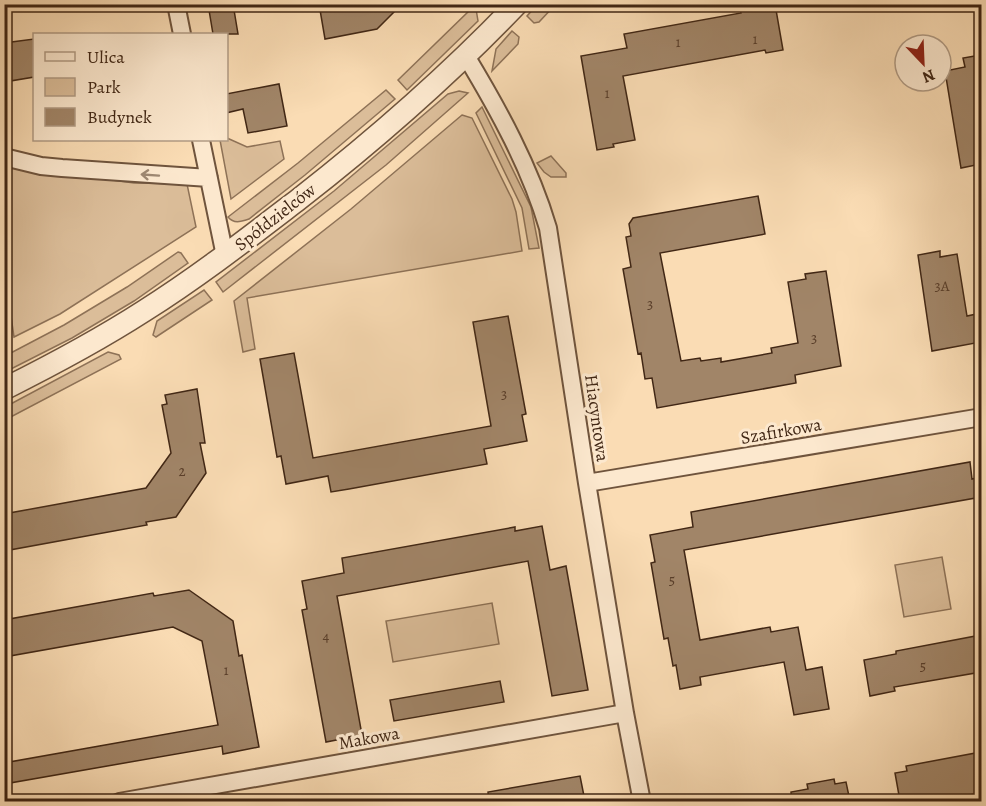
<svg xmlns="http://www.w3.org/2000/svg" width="986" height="806" font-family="Alegreya,serif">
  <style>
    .green { fill: #dbbd99; stroke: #8e7257; stroke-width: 1.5 }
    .building { fill: #a18568; stroke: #412715; stroke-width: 1.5 }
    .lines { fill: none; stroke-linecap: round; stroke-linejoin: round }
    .minor-casing { stroke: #6f543d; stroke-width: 20 }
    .tertiary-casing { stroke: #6f543d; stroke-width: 24 }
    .minor { stroke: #fce8ce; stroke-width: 16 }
    .tertiary { stroke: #fce8ce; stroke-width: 21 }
    .oneway { stroke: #9e8872 }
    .labels { text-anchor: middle; stroke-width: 6; stroke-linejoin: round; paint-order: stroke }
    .number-label { font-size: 15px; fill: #593e2a }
    .street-label { font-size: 18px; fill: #412715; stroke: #fce8ce }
  </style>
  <rect width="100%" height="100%" fill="#fadcb4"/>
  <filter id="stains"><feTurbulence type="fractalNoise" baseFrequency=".00333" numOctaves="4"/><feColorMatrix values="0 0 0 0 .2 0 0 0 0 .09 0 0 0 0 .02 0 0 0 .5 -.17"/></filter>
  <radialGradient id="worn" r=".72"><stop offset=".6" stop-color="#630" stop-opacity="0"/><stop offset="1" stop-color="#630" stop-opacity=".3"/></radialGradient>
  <path class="green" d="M537,5H555L539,22L534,23L527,16Z
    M476,9L478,21L407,90L398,80L469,11Z
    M512,31L519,37L518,44L492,71L496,49Z
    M386,90L395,99L305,175L249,219C240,222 234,224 228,217L298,163Z
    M459,91L468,93L386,165L223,292L216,282L334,191L448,94Z
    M482,107L531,207L539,248L529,249L522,208L476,113Z
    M462,115L472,118L512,199L516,212L522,251L247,298L255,349L243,352L234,301L351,209Z
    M227,138L247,147L280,141L284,159L231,199L220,140Z
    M551,156L566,173V177H551L544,172L537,163Z
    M4,165L134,183L187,184L196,227L60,314L14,337L4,267Z
    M178,252L181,253L188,263L134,301L72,338L5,372V356L64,325L127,287Z
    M204,290L212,300L156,337L153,335L157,321Z
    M108,352L119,355L121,359L5,420V407Z
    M942,557L951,609L904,617L895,565Z
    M492,603L499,644L393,662L386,621Z"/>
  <path class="building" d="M208,4H233L238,34H213Z
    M319,4H402L377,29L325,39Z
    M739,4H775L783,50L766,53L765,50L623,76L635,140L613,144L614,147L597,150L581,56L627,48L624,34L741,13Z
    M34,39V77L4,82V43Z
    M981,55V164L961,168L945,71L965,67L963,58Z
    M279,84L287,126L248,133L243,109L226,113V94Z
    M758,196L765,234L660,253L681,361L700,358L701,361L721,358V362L772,353L771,348L798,343L788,282L806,279L805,274L826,271L841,366L795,375L796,383L657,408L652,378L645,379L641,353L638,354L623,269L631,267L626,237L631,236L629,224L633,218Z
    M940,251V257L957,254L967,316L981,313V342L932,351L918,255Z
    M508,316L526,414L522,415L527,441L484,449L487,464L349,489L331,492L328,476L286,484L281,456L277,457L260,359L294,353L313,458L491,426L473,322Z
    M197,389L205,443H200L206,473L176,517L146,522L147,525L4,551V514L146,488L171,453L162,405L167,404L165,395Z
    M970,462L972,479L981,477V497L684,550L700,640L770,627L771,632L798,627L806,670L822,667L829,709L794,715L784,662L700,677L701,685L680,689L676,665L673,666L668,638L664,639L651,563L655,562L650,535L693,527L691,512Z
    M542,526L550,570L566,566L588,690L552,696L528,561L337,596L362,735L326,742L302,610L307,609L302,581L344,573L342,558L515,527V531Z
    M189,590L233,621L239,656L242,655L259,747L223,754L222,746L4,784V763L218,725L202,641L173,627L4,657V620L153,593L154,596Z
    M981,635V672L894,687L895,691L870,696L864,660L896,654V651Z
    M500,681L504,702L394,721L390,700Z
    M981,752V793L935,801H900L895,773L907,771L906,766Z
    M580,776L585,801H489L488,792Z
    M834,779L835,784L846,782L850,801H792L791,792L808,789L807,784Z"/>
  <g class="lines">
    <g class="minor-casing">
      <path id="minor" d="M176,4L182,34
        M466,56C498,109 530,167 548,228L587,483L625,713L642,802
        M201,140L225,256
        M4,157L41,166L62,168L209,178
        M587,483L982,417
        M119,802L625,713"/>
    </g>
    <g class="tertiary-casing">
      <path id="tertiary" d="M4,389C52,365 99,340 144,311C198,277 248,238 299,199C376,139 449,75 517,4"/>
    </g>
    <use href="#minor" class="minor"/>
    <use href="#tertiary" class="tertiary"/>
  </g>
  <defs><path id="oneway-shaft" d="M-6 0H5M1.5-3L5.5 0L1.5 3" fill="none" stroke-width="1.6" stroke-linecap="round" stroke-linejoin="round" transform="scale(1.5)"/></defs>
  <use class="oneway" href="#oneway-shaft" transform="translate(150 175) rotate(-176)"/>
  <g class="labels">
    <g class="number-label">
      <text x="755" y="44">1</text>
      <text x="678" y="47">1</text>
      <text x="607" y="98">1</text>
      <text x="942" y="291">3A</text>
      <text x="650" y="309">3</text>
      <text x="814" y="343">3</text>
      <text x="504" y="399">3</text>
      <text x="182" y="476">2</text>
      <text x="672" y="585">5</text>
      <text x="326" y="641">4</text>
      <text x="923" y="671">5</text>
      <text x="226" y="675">1</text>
    </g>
    <g class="street-label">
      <text transform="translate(275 217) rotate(-38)" y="6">Spółdzielców</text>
      <text transform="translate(597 418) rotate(82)" y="6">Hiacyntowa</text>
      <text transform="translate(781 431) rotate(-10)" y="6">Szafirkowa</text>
      <text transform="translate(369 738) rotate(-10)" y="6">Makowa</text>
    </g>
  </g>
  <rect width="986" height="806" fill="none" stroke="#fadcb4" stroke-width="24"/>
  <rect x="6" y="6" width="974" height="794" fill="none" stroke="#412715" stroke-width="3"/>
  <rect x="12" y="12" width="962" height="782" fill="none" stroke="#412715" stroke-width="1.5"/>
  <rect x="33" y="33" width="195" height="108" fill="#fce8ce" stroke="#b19b84" stroke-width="1.5"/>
  <rect x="45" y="52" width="30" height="9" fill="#fce8ce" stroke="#b19b84" stroke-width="1.5"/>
  <text x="87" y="63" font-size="18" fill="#412715">Ulica</text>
  <rect x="45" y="78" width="30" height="18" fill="#dbbd99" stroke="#b19b84" stroke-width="1.5"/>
  <text x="87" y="93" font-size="18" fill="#412715">Park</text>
  <rect x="45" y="108" width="30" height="18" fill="#a18568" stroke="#b19b84" stroke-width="1.5"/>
  <text x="87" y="123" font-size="18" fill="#412715">Budynek</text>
  <g transform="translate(923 63) rotate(157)"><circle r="28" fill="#fce8ce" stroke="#b19b84" stroke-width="1.5"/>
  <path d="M0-4.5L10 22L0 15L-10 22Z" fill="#8f2418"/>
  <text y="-9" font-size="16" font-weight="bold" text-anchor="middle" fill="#412715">N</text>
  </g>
  <rect width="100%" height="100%" filter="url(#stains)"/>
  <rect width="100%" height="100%" fill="url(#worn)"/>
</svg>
